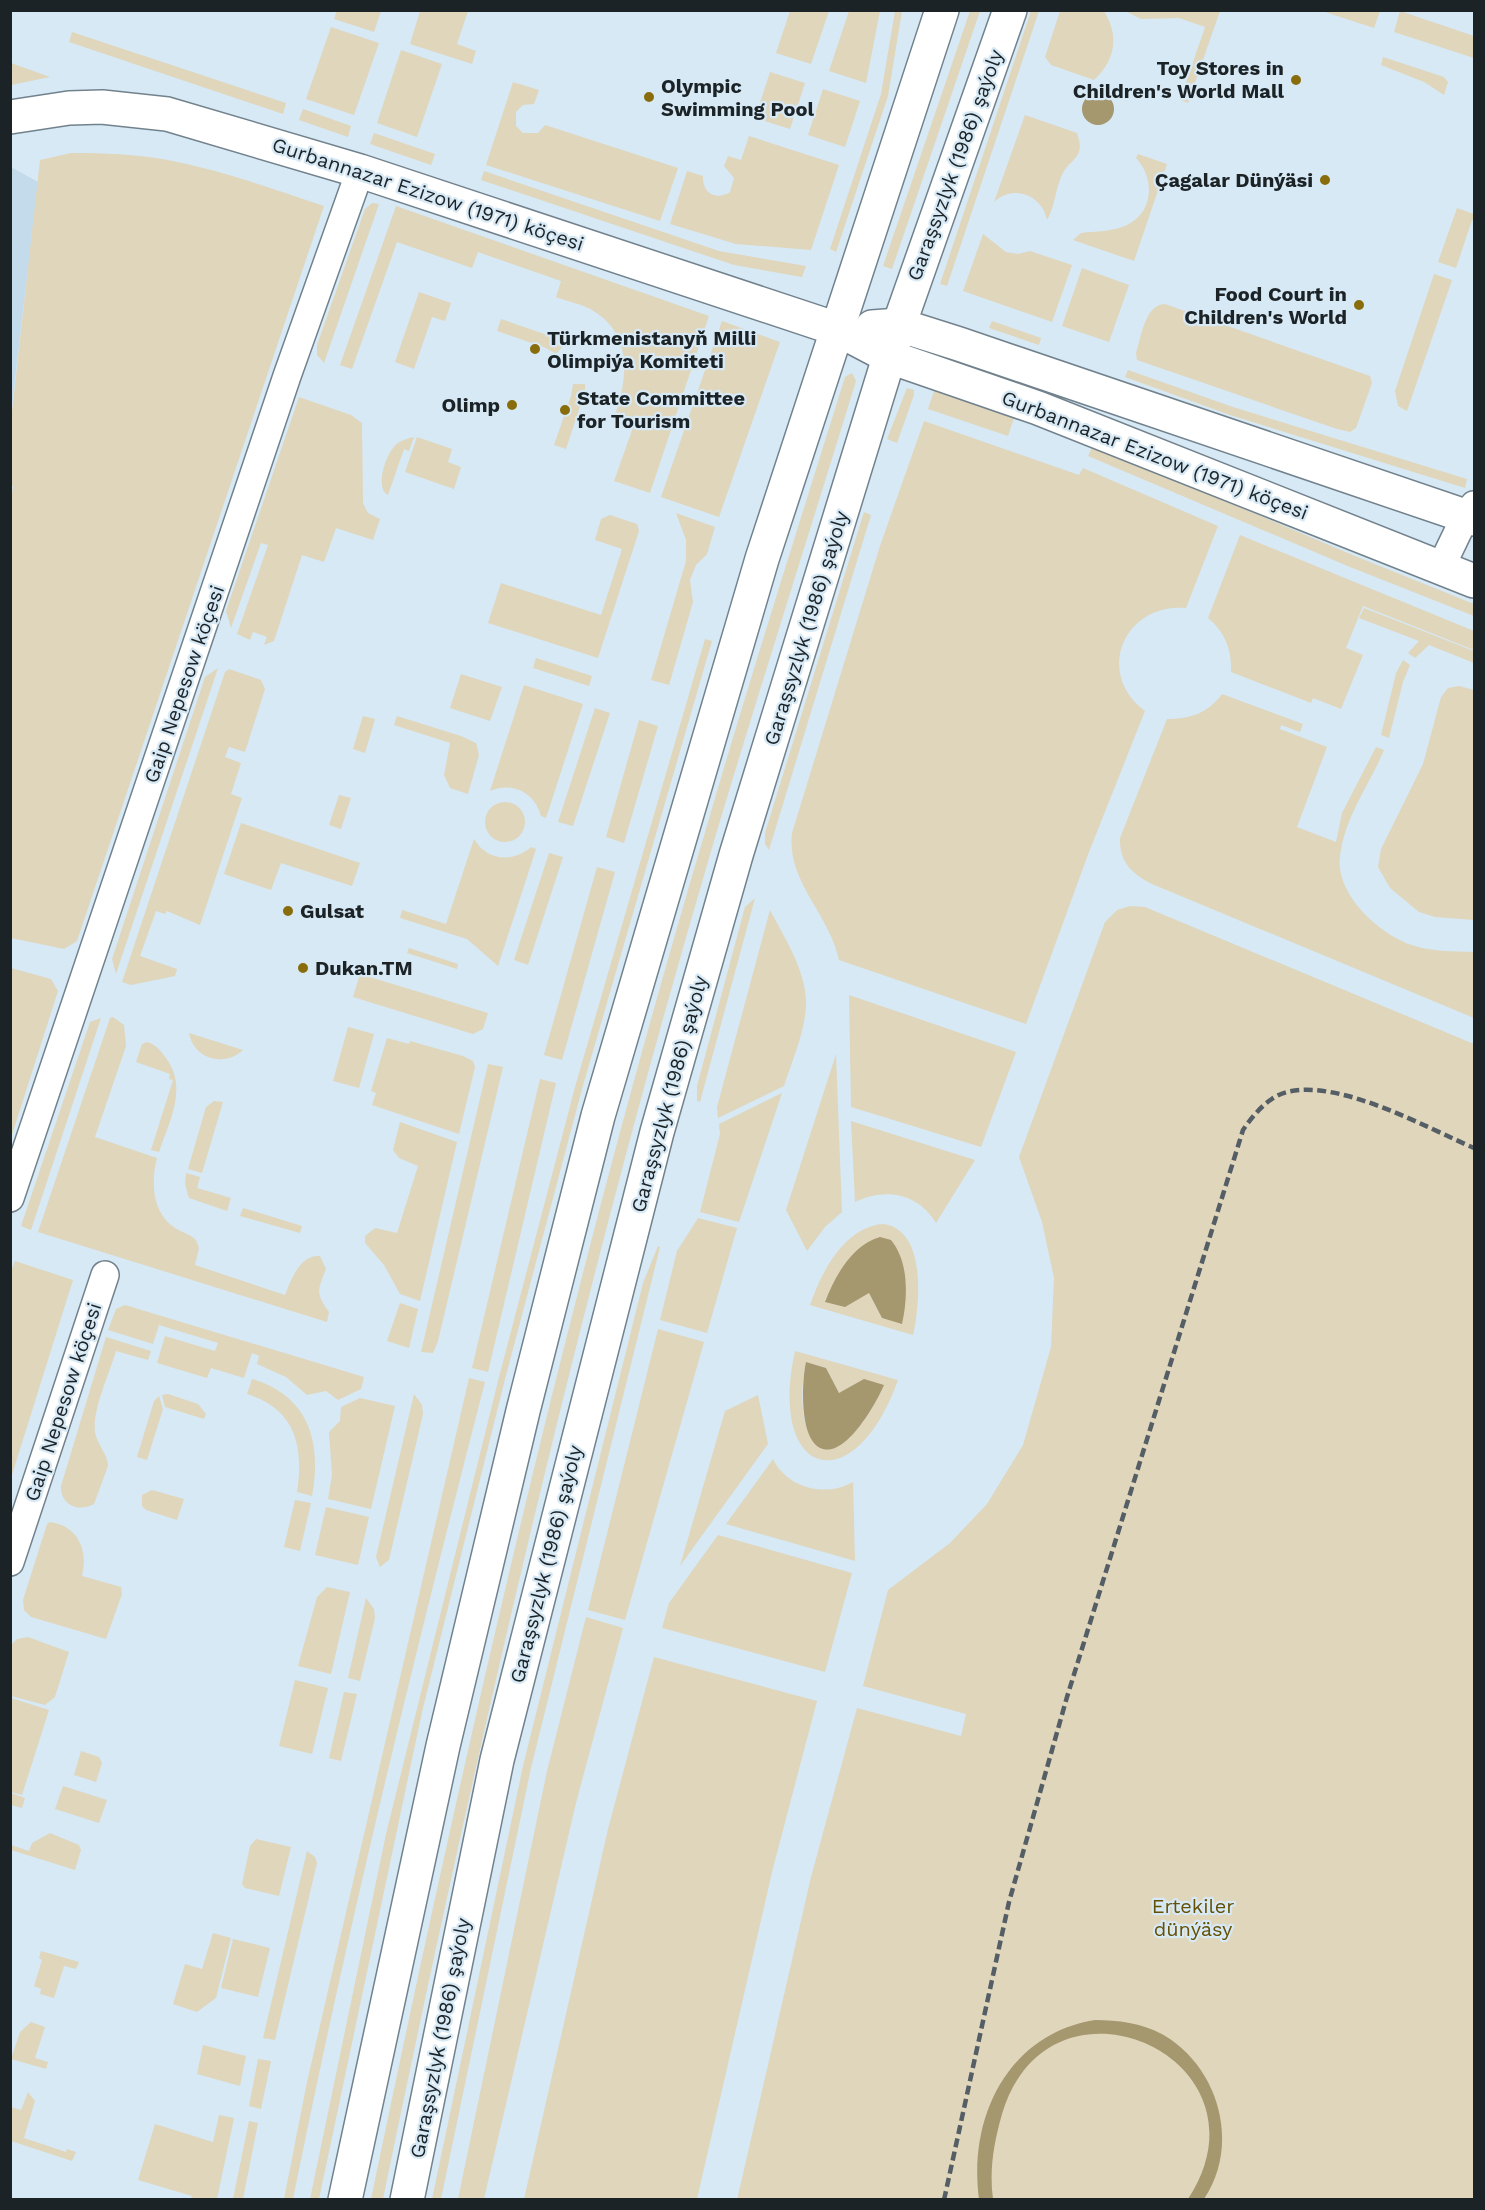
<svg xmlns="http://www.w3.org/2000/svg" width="1485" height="2210" font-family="'Work Sans',sans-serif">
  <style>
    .built { fill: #c3dbeb }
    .green { fill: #dfd6bc; fill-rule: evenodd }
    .water { fill: #a5976e }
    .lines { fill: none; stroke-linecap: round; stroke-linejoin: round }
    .street-casing { stroke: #72828d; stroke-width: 30 }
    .secondary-casing { stroke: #72828d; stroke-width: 36 }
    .primary-casing { stroke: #72828d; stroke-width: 36 }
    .street { stroke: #fff; stroke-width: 27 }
    .secondary { stroke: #fff; stroke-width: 33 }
    .primary { stroke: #fff; stroke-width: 33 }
    .rail { stroke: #545e64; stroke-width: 4.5; stroke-dasharray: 9 4.5; stroke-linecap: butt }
    .poi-dot { fill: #896d0d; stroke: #d7e9f5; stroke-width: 2 }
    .labels { text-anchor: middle; stroke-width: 4.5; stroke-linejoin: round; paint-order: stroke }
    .poi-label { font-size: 20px; font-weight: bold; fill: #1c2327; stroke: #d7e9f5; text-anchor: start }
    .street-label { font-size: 20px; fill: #1c2327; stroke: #d7e9f5 }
    .park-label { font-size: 20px; fill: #655003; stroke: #d7e9f5 }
  </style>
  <rect width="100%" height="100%" fill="#d7e9f5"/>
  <path class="built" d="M11,167L38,182L11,414Z"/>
  <path class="green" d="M337,10H381V11L374,32L334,19Z
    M420,11H468L457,44L476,51L472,64L410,44Z
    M790,11H829L811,64L776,53Z
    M849,11H880L866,83L829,71Z
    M895,11H902L888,96L836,252L830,249L881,94Z
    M970,11H980L892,269L883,266Z
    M1031,11H1039L947,286L940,284Z
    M1060,11H1104C1119,35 1116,60 1094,80L1051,65L1045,57Z
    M1125,11H1220L1188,103L1180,100L1205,27L1179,18L1141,19Z
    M1322,11L1380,10V11L1374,28Z
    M1400,11L1474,36V58L1394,32Z
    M331,27L379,43L354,115L306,99Z
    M72,32L286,103L283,114L69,42Z
    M401,50L442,64L417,137L377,123Z
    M1383,57L1444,77L1448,82L1444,95L1424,82L1381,65Z
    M11,63L50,77L11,85Z
    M770,72L805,83L790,129L755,118Z
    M513,82L539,90L534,104L523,105L516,112V126L523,133H538L545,125L678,168L660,221L486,165Z
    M823,89L860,101L845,147L808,135Z
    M303,109L351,126L348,137L299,120Z
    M1025,115L1077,133C1079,140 1081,145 1079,152C1076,160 1068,164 1064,171C1055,186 1056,205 1047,220C1042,195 1013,184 994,202Z
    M374,133L435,154L431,165L370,144Z
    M749,136L839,165L811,250L736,244L670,224L687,171L703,176C702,193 716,201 730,192L734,178L724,166L728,156L741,160Z
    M71,153C104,153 136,154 168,160C221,170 273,189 324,206L77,941L64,949L11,938L10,509L13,486L10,485L11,420L40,160Z
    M1138,154L1167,164L1134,261L1073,240L1081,233C1096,231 1112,232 1127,225C1154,212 1155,178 1136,158Z
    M484,171L719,251L806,266L802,277L734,265L481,180Z
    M372,203L379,204L324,363L317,355V345L365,209Z
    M396,206L709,316L650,493L614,481L635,422L615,415C629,375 632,330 588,308C578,303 566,301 556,297L561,281L478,252L472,268L397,242L352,369L340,365Z
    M1457,208L1474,214V221L1472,220L1456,268L1438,262Z
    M983,234L1006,252L1018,254L1030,251L1072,265L1052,322L963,291Z
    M1082,268L1129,285L1109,342L1062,326Z
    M1434,274L1452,280L1407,411L1398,406L1395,391Z
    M419,292L451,303L445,321L432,317L414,369L395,362Z
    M1165,304L1370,376L1372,383L1356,428L1350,432L1337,429L1137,360L1136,353C1141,338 1145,304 1165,304Z
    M501,319L550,336L564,345L556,354L546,348L497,331Z
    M722,321L780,342L719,517L661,497Z
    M992,321L1041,338L1039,345L989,328Z
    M1128,370L1233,407L1467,479L1465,488L1230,415L1125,377Z
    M852,373L856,381C809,534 760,687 714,841C582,1288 477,1744 383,2199H371C466,1742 570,1286 703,839C748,684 797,531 845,377Z
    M573,384H585V391L566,449L554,445L571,396Z
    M907,388L914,390V395L897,443L887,439Z
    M934,391L1014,418L1008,436L928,409Z
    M299,397L351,415L362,423L363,503L368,513L380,519L373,540L336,528L324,562L302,555L274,641L264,645L267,637L253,632L250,640L237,634L268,545L261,543L231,628L226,611Z
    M924,421L1079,475L1083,468L1218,526L1186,608C1124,602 1094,674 1145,711L1089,852L1026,1024L839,960C830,915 786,881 792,833L880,546Z
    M414,437L409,451L404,449L388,495L385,493C377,483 385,458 393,448C398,441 406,439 414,437Z
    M417,437L452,449L448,462L461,467L454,489L405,472Z
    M1093,445L1355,556L1474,604V616L1350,567L1088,456Z
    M864,512L871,515L769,850L765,844V833Z
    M676,513L715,527L707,554L696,565L690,580L693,602L669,685L651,680L686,561V540Z
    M610,515L637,524L639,531L598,658L488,623L501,583L601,615L622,549L595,540L601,519Z
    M1240,535L1474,631V650L1363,606L1346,648L1363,655L1341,709L1313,698L1311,703L1231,672C1232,650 1225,632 1208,618Z
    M1364,608L1474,651V663L1429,645L1415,658L1408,653L1419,641L1359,618Z
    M705,639L712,641L582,1089L505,1379L422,1712L319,2199H310L386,1834L499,1377L575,1087Z
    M536,658L592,676L589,686L533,668Z
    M1403,660L1410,665L1403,682L1389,738L1381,735L1396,673Z
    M218,668L116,974L112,959L205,677Z
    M229,669L261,680L265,689L245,752L229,747L225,757L241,763L231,794L242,798L200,925L167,911L165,914L156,911L140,956L177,969L175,976L131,985L122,982L225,672Z
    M461,674L502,687L490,721L450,708Z
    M524,685L583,704L546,818L541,816C535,793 513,781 490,791Z
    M1459,686L1474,690V920L1435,917L1419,912L1390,888L1378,867L1381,849L1423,764L1441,697L1448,688Z
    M1222,694L1303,724L1300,732L1281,725L1280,729L1327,747L1297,827L1336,842L1342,813L1376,747L1384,750C1369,786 1345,816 1340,856C1335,895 1381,936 1415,946C1434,952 1454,951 1474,952V1018L1152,884C1132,874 1119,862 1120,838L1167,719C1191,719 1208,713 1222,694Z
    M595,708L610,713L573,826L558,822Z
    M363,716L375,719L365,753L353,749Z
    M397,716L461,736L476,743L479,755L468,794L450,788L444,775L450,743L394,725Z
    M639,720L658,726L624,843L606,837Z
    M339,795L351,798L341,829L329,825Z
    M485 822a20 20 0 1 1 40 0a20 20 0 1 1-40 0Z
    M241,823L360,863L352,886L281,863L271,890L224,874Z
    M474,839C487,861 513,863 531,847L536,849L498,966L467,939L400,918L402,910L446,924Z
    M549,853L563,857L528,965L514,960Z
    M597,867L615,872L562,1060L544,1055Z
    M755,898L700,1102L697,1101V1086L745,907Z
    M1130,906L1145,907L1474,1044V2199L737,2200L811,1877L857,1708L961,1736L966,1714L863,1686L888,1590L950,1543L987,1504L1023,1445L1051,1347L1054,1278L1042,1222L1019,1157L1105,922L1117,910Z
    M770,910C785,939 807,972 806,1005C805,1032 792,1061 784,1086L718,1118L717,1107Z
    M409,948L458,964L457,969L407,953Z
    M11,968L51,979L58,991L11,1138Z
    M360,974L488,1013L483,1029L473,1034L353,997Z
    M849,995L1016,1052L981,1147L851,1107Z
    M113,1017L124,1025L126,1046L95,1137L157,1158C151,1181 152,1209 171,1225C179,1232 189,1233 196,1240L199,1248L195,1265L285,1295C291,1280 300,1254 320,1256L326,1269C318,1290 315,1293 329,1312L327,1322L38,1232L110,1018Z
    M101,1018L31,1230L21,1226L90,1022Z
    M348,1027L374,1034L359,1088L333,1081Z
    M189,1033L243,1050C225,1067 194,1060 189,1033Z
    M387,1038L409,1044L410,1041L463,1056L473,1061L475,1067L459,1134L372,1105L376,1093L371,1091Z
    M147,1042C157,1045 162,1052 168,1061C187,1090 169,1122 159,1152L151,1150L173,1080L169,1079L170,1074L136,1062L142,1044Z
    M836,1054L842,1212L825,1227L807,1251L786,1210Z
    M488,1064L503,1067L438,1341L433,1353L421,1352Z
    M540,1079L556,1083L488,1372L472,1368Z
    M782,1093L739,1222L700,1212L720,1134L719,1124Z
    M214,1101L223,1102L202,1173L188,1169L206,1107Z
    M851,1121L975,1160L936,1223C917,1192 885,1188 855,1202Z
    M400,1122L457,1142L420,1301L400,1294L384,1265L365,1243V1236L375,1228L397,1233L418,1166L399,1158L393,1150Z
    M186,1173L200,1177L197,1188L231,1198L227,1211L189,1198L185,1184Z
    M243,1208L302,1226L300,1233L240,1216Z
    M698,1218L737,1228L707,1333L660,1320L677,1251Z
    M883,1224C927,1229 920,1305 913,1335L810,1305C821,1273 844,1227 883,1224ZM898,1251L906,1283L902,1323L882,1318L869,1293L825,1301L844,1265Z
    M658,1246L660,1247L531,1768L441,2199H432L523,1766L643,1283Z
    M15,1261L73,1280L11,1478L10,1274Z
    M400,1303L418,1309L409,1348L387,1341Z
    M125,1305L364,1377L361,1389L338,1400L326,1391L307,1395L286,1377L257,1364L259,1356L252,1353L244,1378L211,1368L207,1378L157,1363L165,1336L215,1351L218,1343L159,1325L153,1344L108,1330L116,1309Z
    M658,1329L704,1342L625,1620L588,1610Z
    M106,1337L151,1351L148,1360L116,1351C110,1372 92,1410 95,1432C97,1445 108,1454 108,1466L94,1504C78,1513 60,1504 61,1486Z
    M795,1351L898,1380C854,1503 767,1478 795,1351ZM806,1362L826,1368L839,1393L882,1390C870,1412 851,1449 823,1449C797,1433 801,1388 806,1362Z
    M469,1378L485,1382C415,1653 348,1925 293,2199H284L307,2082Z
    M252,1379C309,1396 322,1442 312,1496L297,1492C304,1447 296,1409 247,1394Z
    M168,1394L198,1404L206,1414L204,1419L165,1407L162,1395Z
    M414,1394L422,1405L423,1414L389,1560L380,1567L376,1557Z
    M758,1395L768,1444L680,1566L725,1411Z
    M159,1396L163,1409L147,1460L137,1457L154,1401Z
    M360,1398L395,1406L371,1509L328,1499L332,1475L329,1432L340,1421L341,1407Z
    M773,1459C787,1488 825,1498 853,1482L855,1561L726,1524Z
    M152,1490L184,1499L177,1520L146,1510L142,1506V1495Z
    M295,1500L311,1503L300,1551L284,1547Z
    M326,1507L369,1517L358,1565L315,1555Z
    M50,1522C79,1526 88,1551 82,1576L121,1587L122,1594L106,1639L31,1617L24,1610L23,1600L47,1524Z
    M718,1535L852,1573L825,1672L662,1628L669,1603Z
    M327,1587L350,1592L331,1674L298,1666L317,1597Z
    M366,1598L374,1609L375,1618L360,1681L348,1678Z
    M586,1617L623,1628L576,1803L484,2199H458L547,1771Z
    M28,1637L69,1652L55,1697L45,1705L11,1696V1645L17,1639Z
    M654,1657L817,1701L773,1868L697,2199H524L608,1829Z
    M295,1680L328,1688L312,1754L279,1746Z
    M344,1692L357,1694L341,1761L329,1758Z
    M11,1698L49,1710L22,1795L11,1792Z
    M81,1751L99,1757L102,1763L96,1782L74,1775Z
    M63,1786L107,1800L99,1823L55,1809Z
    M11,1793L25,1798L22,1808L11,1805Z
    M50,1833L79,1845L81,1850L75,1870L11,1850V1845L29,1851L32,1843Z
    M256,1839L291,1847L279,1896L245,1888L242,1884L250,1846Z
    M307,1851L315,1857L317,1863L275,2040L263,2038Z
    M213,1933L231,1938L216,1998L197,2012L173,2004L185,1964L202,1969Z
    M233,1939L270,1948L258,1997L221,1988Z
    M41,1951L79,1962L76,1969L64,1966L54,1998L40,1994L41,1989L34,1986L42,1960L39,1958Z
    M31,2022L45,2027L35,2058L48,2062L46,2069L11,2059L20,2032Z
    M203,2045L246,2056L240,2086L197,2074Z
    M258,2059L271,2061L261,2109L249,2106Z
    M28,2092L35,2101L24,2138L66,2152L67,2149L76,2152L72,2161L11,2141V2107L21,2110Z
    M219,2115L234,2118L217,2199H191L192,2196L138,2180L155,2124L213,2142Z
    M249,2121L258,2123L243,2199H233Z"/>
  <path class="water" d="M1082 109a16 16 0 1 1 32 0a16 16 0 1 1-32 0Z
    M880,1237L891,1240C909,1262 908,1297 902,1324L882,1318L869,1293L845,1307L825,1302C835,1276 852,1245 880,1237Z
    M806,1362L826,1368L839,1393L864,1379L884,1385C877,1402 847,1456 823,1449C798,1442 802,1380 806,1362Z
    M1095,2020C1121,2020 1148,2024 1170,2039C1221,2074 1239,2147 1204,2199H1188C1280,2058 1049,1955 1002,2114C994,2142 989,2170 993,2199H979C968,2117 1008,2034 1095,2020Z"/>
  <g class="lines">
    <g class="street-casing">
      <path id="street" d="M1441,567L1466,515L1474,505
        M10,1198L287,376L360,171
        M10,1562L105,1275"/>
    </g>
    <g class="secondary-casing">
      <path id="secondary" d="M10,117L69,108L102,107L167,114L360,171L837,329L890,357L1038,408L1474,581
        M872,327L899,325L959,344L1474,519"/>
    </g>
    <g class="primary-casing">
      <path id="primary" d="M345,2200L443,1746L523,1411L598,1116L762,559L942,10
        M407,2200L497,1760L657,1132L736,855L899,325L1010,10"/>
    </g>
    <use href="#street" class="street"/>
    <use href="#secondary" class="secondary"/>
    <use href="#primary" class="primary"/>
    <path class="rail" d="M944,2200L1009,1902L1067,1697L1243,1130C1254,1114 1268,1097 1287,1092C1340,1079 1425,1127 1474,1148"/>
  </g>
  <g class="poi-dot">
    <circle cx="1296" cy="80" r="6"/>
    <circle cx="649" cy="97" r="6"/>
    <circle cx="1325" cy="180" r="6"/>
    <circle cx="1359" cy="305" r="6"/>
    <circle cx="535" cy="349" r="6"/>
    <circle cx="512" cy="405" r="6"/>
    <circle cx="565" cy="410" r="6"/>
    <circle cx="288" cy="911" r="6"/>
    <circle cx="303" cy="968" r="6"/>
  </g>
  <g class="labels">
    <g class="poi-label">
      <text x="1284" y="75" text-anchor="end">Toy Stores in<tspan x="1284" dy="23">Children's World Mall</tspan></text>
      <text x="661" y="93">Olympic<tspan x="661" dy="23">Swimming Pool</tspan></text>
      <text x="1313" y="187" text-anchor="end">Çagalar Dünýäsi</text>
      <text x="1347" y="301" text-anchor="end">Food Court in<tspan x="1347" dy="23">Children's World</tspan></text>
      <text x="547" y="345">Türkmenistanyň Milli<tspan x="547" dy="23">Olimpiýa Komiteti</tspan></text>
      <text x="577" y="405">State Committee<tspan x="577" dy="23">for Tourism</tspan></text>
      <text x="500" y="412" text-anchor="end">Olimp</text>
      <text x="300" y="918">Gulsat</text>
      <text x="315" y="975">Dukan.TM</text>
    </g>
    <g class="street-label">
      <text transform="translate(955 165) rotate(-70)" y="7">Garaşsyzlyk (1986) şaýoly</text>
      <text transform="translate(428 194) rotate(18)" y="7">Gurbannazar Ezizow (1971) köçesi</text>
      <text transform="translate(1155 455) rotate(21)" y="7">Gurbannazar Ezizow (1971) köçesi</text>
      <text transform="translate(806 628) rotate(-73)" y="7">Garaşsyzlyk (1986) şaýoly</text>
      <text transform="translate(184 684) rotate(-71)" y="7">Gaip Nepesow köçesi</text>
      <text transform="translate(669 1094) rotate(-75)" y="7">Garaşsyzlyk (1986) şaýoly</text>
      <text transform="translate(63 1402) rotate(-72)" y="7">Gaip Nepesow köçesi</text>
      <text transform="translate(546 1564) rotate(-76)" y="7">Garaşsyzlyk (1986) şaýoly</text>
      <text transform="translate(440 2038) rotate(-79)" y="7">Garaşsyzlyk (1986) şaýoly</text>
    </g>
    <g class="park-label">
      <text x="1193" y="1913">Ertekiler<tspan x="1193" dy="23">dünýäsy</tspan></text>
    </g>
  </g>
  <rect width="1485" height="2210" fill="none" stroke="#1c2327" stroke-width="24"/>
</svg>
